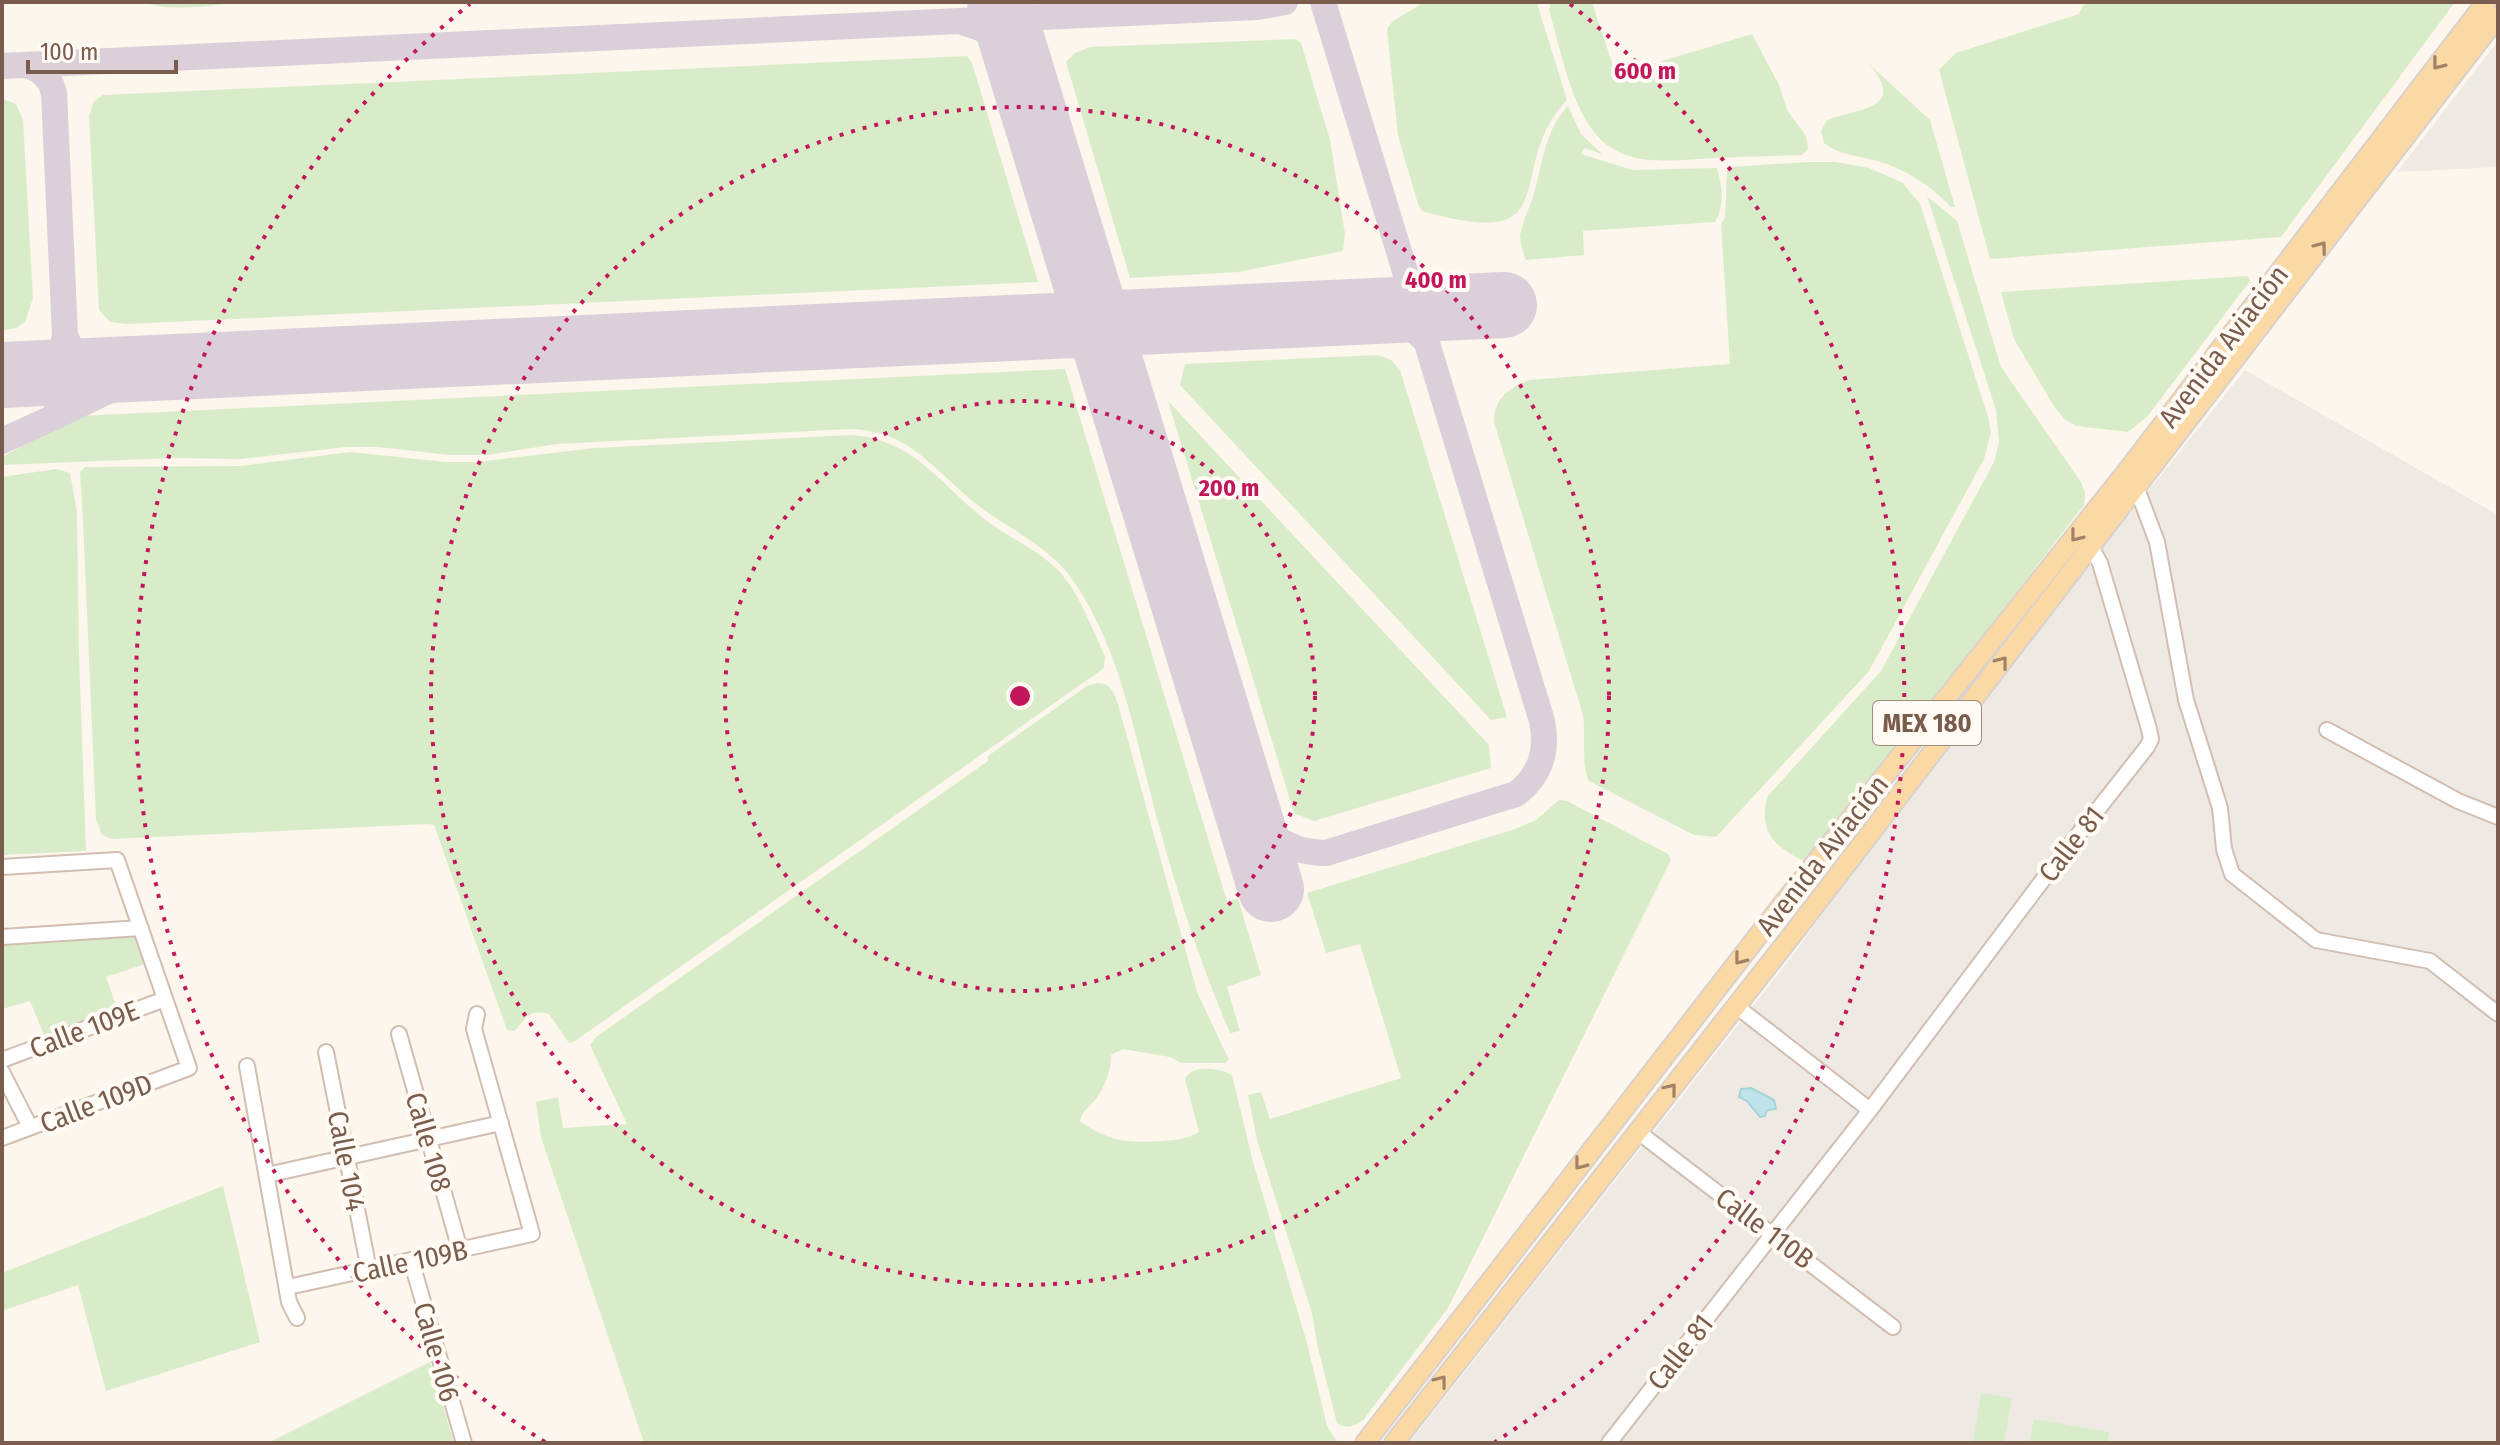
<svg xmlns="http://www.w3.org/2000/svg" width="2500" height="1445" font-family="'Fira Sans Condensed',sans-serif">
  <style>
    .industrial { fill: #efe9e4 }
    .green { fill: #d8ecc9 }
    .water { fill: #bfe3e8; stroke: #a5d3da; stroke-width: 2 }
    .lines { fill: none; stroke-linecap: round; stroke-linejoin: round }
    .taxiway { stroke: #dbcfda; stroke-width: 26 }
    .runway { stroke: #dbcfda; stroke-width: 66 }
    .minor-casing { stroke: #d1beb0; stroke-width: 18 }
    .major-casing { stroke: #dad1cd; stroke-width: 22 }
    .minor { stroke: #fff; stroke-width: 14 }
    .major { stroke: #fbd9a5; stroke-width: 18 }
    .oneway { stroke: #a18267 }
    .ring { fill: none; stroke: #c2185b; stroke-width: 4; stroke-dasharray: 4 8 }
    .labels { text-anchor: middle; stroke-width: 8; stroke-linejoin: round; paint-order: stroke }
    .shield { fill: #fffaf3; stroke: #a28b7f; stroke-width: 2 }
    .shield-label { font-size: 26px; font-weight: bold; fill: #7a5c4d }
    .street-label { font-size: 28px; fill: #7a5c4d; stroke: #fffaf3 }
    .centre { fill: #c2185b; stroke: #fffaf3; stroke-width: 4 }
    .ring-label { font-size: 24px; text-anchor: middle; font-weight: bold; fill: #c2185b; stroke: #fffaf3; stroke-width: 8; stroke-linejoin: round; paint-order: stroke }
  </style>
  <rect width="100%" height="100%" fill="#fdf6ec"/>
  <path class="industrial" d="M2498,41V167L2397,172Z
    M2245,370L2498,515V1443H1409L1796,951L1932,761Z"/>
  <path class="green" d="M143,2H253C219,3 176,14 143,2Z
    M1425,2L1537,3L1567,100C1501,169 1572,254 1422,211L1418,204L1398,136L1387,29L1393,21Z
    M1551,2H1592L1616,75L1752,34L1779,85L1787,110L1806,136L1808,149L1802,155C1773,156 1744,157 1716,158C1673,160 1624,170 1594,132C1570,102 1560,47 1549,10Z
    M2085,2H2455L2281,237L1990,259L1939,70L1956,53L2079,14Z
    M1295,39L1301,43L1330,140L1345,234L1343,251L1239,272L1130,278L1066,62L1075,53L1090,47Z
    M967,56L972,63L1038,282L126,324L110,322L99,310L89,116L94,101L103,95Z
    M1868,63L1930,120L1955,207H1951C1931,186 1906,169 1877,161C1860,156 1839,155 1824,143L1821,131L1827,120C1861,108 1908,109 1868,63Z
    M2,99L16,104L23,120L33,298L25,322L16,328L2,331Z
    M1568,106L1581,134L1602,154L1584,148L1581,154L1632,170L1717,168C1722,184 1725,207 1715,222L1583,231L1584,255L1526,260C1523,252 1520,244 1520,236C1522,223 1528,211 1532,200C1543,167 1543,132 1568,106Z
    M1809,162H1835L1869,168L1903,183L1920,204L1988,417L1991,432L1984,459L1869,671L1716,837L1694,835L1589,781C1581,769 1586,732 1583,715L1494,422C1493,399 1510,387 1529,380L1730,364L1721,224L1725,218L1727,171L1729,167Z
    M1927,196L1957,221L2001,367L2081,482L2085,493L2084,505L1815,852L1807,860H1802C1773,846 1759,831 1767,797L1881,671L1994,462L1999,442L1996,410Z
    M2247,276L2250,281L2147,417L2128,432L2077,426L2065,420L2055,408L2014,339L2001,292Z
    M1378,355L1391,360L1400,370L1507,717L1491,720L1180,385L1185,364Z
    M1065,369L1227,901L1238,899L1261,975L1227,987L1240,1031L1230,1033C1198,958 1173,881 1153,803C1133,727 1119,648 1074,582C1050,545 1003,527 970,499C930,465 907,430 849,429L557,444L488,455H449L379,447H346L240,459L172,458L2,465V457L79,416Z
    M1168,401L1489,745L1491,768L1314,821L1294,813Z
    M851,435C915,439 940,485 987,521C1010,538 1038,550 1058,570C1080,594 1091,627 1105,656L1104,668L575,1041L569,1043L549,1014C528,1009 528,1017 514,1031L507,1030L434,825L428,824L112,839L102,835L96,819L83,521L80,472L85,467L241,466L350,452L445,462H477L595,448Z
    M56,469L70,473L77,512L79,654L86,851L2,855V477Z
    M1096,683C1111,683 1113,691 1118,704L1197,992L1229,1060L1225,1063H1181L1170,1057L1123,1049L1111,1055C1111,1071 1105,1087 1095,1100C1089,1108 1082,1110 1080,1121C1108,1142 1129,1143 1163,1141C1177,1140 1187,1139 1199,1132L1185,1079C1192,1064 1219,1068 1232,1075L1253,1162L1307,1343L1327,1426L1338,1443H644L541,1137L536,1102L558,1097L563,1128L627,1124L590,1045L596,1037L988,761V756L1087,686Z
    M1559,800L1567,801L1668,854L1671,860L1448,1308L1364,1419C1356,1426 1346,1430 1337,1423L1317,1344L1312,1313L1257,1140L1248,1095L1261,1092L1270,1119L1401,1078L1360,944L1326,953L1307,893L1515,829L1536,820Z
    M137,935L148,963L106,977L117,1008L44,1035L30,1001L2,1009V942Z
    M223,1186L260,1342L106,1391L78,1285L2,1311V1273Z
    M430,1362L454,1443H268Z
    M1981,1393L2012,1398L2004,1443H1973Z
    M2034,1419L2109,1432L2107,1443H2029Z"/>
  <path class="water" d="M1751,1088L1774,1100L1776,1109L1767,1110L1765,1116L1760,1117L1747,1101L1739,1097L1741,1089Z"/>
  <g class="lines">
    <path class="taxiway" d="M965,23C990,29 1004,41 1018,62
      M24,65C40,68 50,77 54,93L65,335C62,356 51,367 30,374
      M2,66L1257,7L1285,2
      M1368,311L1404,320L1426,341
      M65,335C73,357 86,366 109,370
      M30,374C55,378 72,394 52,418L131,380L176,367
      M2,441L52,418
      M1243,800C1262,832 1287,853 1326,853L1516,794C1541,775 1548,751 1542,721L1323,2"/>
    <path class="runway" d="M1000,2L1271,889
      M2,375L1504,305"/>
    <g class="minor-casing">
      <path id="minor" d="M2134,481L2157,542L2186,700L2220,808L2224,849L2232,874L2316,940L2430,961L2498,1014
        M2327,730L2458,801L2498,817
        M2,867L117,860L189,1068L2,1138
        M2,937L141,928
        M1736,1006L1870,1110
        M399,1034L460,1250
        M326,1052L369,1270
        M2,1060L165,999
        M247,1066L289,1302L297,1318
        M2,1072L30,1127
        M1637,1131L1893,1327
        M267,1175L501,1123
        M411,1260L464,1443
        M288,1287L532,1234L474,1029L477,1014
        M1609,1443L1870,1110L2051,869L2147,747L2151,739L2149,729L2100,563L2091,547"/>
    </g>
    <g class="major-casing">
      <path id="major" d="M1365,1443L1778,910L2127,471L2486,2
        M1394,1443L1799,926L2498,16"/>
    </g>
    <use href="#minor" class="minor"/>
    <use href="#major" class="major"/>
  </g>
  <defs><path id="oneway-chevron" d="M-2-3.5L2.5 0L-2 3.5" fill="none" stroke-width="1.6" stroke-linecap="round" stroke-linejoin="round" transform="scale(2)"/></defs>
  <g class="oneway">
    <use href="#oneway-chevron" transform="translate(2438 64) rotate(128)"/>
    <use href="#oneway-chevron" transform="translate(2321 247) rotate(-53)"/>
    <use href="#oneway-chevron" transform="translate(2076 536) rotate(128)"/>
    <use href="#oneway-chevron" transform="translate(2002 662) rotate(-52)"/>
    <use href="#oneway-chevron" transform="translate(1740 959) rotate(128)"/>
    <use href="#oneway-chevron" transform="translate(1671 1089) rotate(-51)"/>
    <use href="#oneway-chevron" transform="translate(1580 1164) rotate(128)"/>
    <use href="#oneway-chevron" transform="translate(1441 1381) rotate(-52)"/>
  </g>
  <g class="ring">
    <circle cx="1020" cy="696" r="295"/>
    <circle cx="1020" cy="696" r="589"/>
    <path d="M545 1442A884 884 0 0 1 470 4M1570 4A884 884 0 0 1 1495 1442"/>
  </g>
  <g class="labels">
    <rect class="shield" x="1873" y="701" width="108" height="44" rx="6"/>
    <g class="shield-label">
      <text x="1927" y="732">MEX 180</text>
    </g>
    <g class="street-label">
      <text transform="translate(2223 346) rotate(-53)" y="10">Avenida Aviación</text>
      <text transform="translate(2071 844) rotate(-52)" y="10">Calle 81</text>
      <text transform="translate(1822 855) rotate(-52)" y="10">Avenida Aviación</text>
      <text transform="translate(84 1029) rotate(-21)" y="10">Calle 109E</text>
      <text transform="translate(96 1103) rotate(-21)" y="10">Calle 109D</text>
      <text transform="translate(429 1142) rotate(74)" y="10">Calle 108</text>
      <text transform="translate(347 1161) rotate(79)" y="10">Calle 104</text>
      <text transform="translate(1765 1228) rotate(37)" y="10">Calle 110B</text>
      <text transform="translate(410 1261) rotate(-12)" y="10">Calle 109B</text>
      <text transform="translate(437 1352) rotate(74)" y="10">Calle 106</text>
      <text transform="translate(1680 1352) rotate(-52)" y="10">Calle 81</text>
    </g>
  </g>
  <circle cx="1020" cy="696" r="12" class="centre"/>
  <g class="ring-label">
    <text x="1645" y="79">600 m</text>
    <text x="1436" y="288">400 m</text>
    <text x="1229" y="496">200 m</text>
  </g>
  <rect width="2500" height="1445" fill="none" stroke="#7a5c4d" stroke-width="8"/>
  <path d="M28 60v12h148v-12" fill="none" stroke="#7a5c4d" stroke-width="4"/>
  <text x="40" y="60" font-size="24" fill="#7a5c4d" stroke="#fffaf3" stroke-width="6" paint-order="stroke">100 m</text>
</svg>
